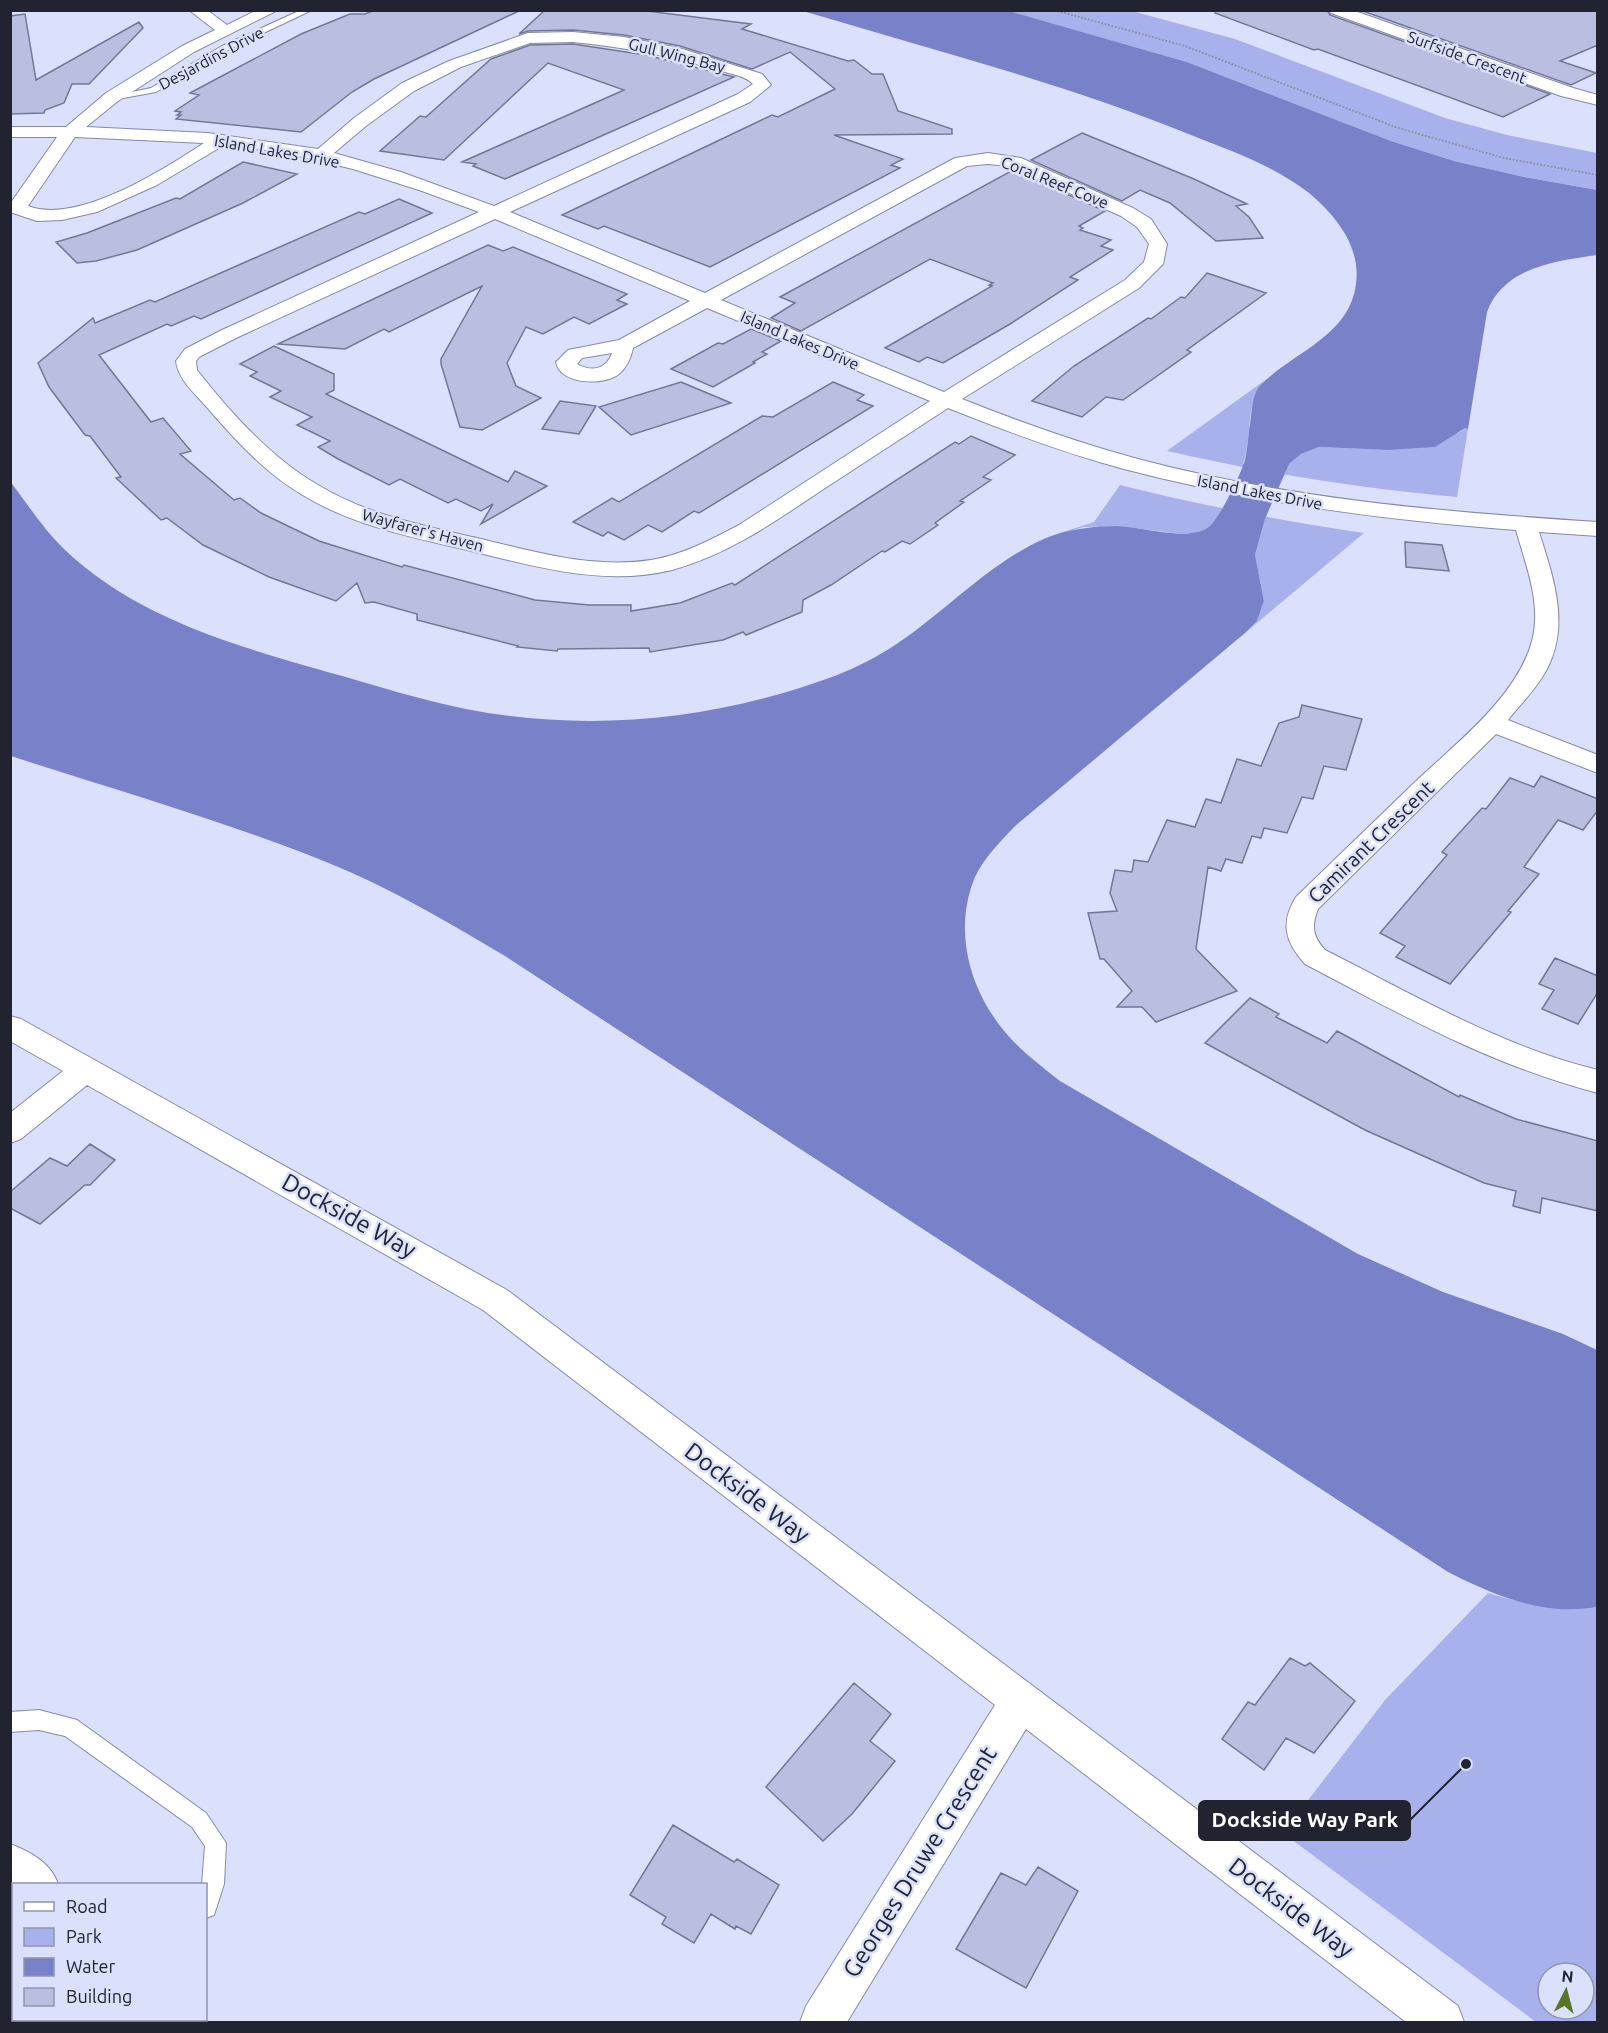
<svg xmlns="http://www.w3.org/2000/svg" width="1608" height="2033" font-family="Ubuntu,sans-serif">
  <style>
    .green { fill: #a9b1ec; fill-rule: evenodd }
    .water { fill: #7981c9 }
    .building { fill: #babfe2; stroke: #727797; stroke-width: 1.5 }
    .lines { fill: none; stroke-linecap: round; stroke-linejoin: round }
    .service-casing { stroke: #8489aa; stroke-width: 2 }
    .minor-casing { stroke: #8489aa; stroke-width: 2 }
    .path { stroke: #9194ab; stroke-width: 2; stroke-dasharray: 2 1.5; stroke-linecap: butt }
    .service { fill: #fff; fill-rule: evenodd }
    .minor { fill: #fff; fill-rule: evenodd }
    .labels { text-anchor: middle; stroke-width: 5; stroke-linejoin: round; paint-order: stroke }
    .far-street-label { font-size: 16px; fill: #212330; stroke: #dbe0fd }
    .street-label { font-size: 20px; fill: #212330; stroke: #dbe0fd }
    .near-street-label { font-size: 24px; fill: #212330; stroke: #dbe0fd }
    .leader { fill: none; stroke: #212330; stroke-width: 2 }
    .callout-dot { fill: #212330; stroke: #dbe0fd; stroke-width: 2 }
    .callout { fill: #212330; stroke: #212330; stroke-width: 2 }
    .callout-label { font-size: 21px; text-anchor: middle; font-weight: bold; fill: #fff }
  </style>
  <rect width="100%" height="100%" fill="#dbe0fd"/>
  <path class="green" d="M1009,11H1132L1235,39L1445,118L1507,135L1597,153V190L1524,177L1454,161L1391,141L1187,62Z
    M1268,378C1244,398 1253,436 1243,464H1289L1301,454L1319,447L1387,450L1460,432L1465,428L1468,429L1457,497C1359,488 1263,473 1167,451Z
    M1120,485C1200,505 1282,521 1364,533L1245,633L1257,621L1264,601L1255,555L1265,519L1210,527L1197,533H1173L1119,526L1084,527L1048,537L1094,522Z
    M1488,1593C1524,1603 1560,1614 1597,1607V2022H1536L1283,1833L1385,1700ZM1548,1973H1584V2009H1548Z"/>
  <path class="water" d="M803,11H1009L1187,62L1391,141L1454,161L1524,177L1597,190V255C1556,261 1504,267 1487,312L1468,429L1465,428L1435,447L1387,450L1319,447L1301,454L1289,464L1265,519L1255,555L1264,601L1257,621L1245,633L1014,827C1000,842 984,858 975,877C953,930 969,989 1005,1032C1021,1051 1040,1065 1060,1081L1358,1254L1443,1292L1563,1334L1597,1350V1607C1544,1616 1495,1596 1448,1572L505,956C454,926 404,896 350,872C240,825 124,793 11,756L10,481C28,505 44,530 65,550C138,619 237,646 331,673C375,685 420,700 466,709C587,733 714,720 829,678C849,671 871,660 889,649C943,615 986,564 1046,538C1068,529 1094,526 1118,526C1142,527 1194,543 1211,525C1222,513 1240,476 1245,460C1247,450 1248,440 1249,430C1252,416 1251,400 1258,388C1286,356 1342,340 1354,294C1365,253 1340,219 1309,193C1275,166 1231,151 1191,135C1066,84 933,50 803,11Z"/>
  <path class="building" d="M375,10H521L374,79L352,92L301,132L176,119L181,115H177L181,112L175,111L199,95L190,93L301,34L350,14H365Z
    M545,10H639L751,24L742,29L848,61L854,60L872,74H883L898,111L952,129V134L834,135L903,159L891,165L900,168L710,267L604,226L598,229L562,215L772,115L778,117L835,89L790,52L752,69L680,46L624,35L573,30L528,31L519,34Z
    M1215,10H1327L1330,15L1550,94L1503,117L1318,49L1314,50L1215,13Z
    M1360,10H1598V45L1560,61L1596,73L1571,85Z
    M25,14L36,80L139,22L143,28L89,84H72L64,103L45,110L44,113L10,114V16Z
    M573,44L646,55L734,77L505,179L473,166L476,164L462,162L624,90L548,63L444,160L380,151L420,116L426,117L491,59L530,45Z
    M1082,133L1194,179L1247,204L1236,206L1249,217L1263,238L1216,241L1170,203L1140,190L1122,201L1031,160Z
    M243,162L297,174L243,203L137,250L96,261L77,263L56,242L87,233L176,198L180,199Z
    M1013,170L1105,211L1079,226L1083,228L1080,230L1111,240L1101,246L1113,250L1070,277L1078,280L1010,324L943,363L927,357L919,362L885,348L992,286L989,285L993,283L930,259L801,331L771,318L795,303L780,297Z
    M399,199L432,213L201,319L194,316L171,326L167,324L99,355L151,422L163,418L191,451L180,454L234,500L240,498L261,513L319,541L402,567L404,565L535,600L589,605H631V611L680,603L732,583L735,585L955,442L959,444L971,436L1015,455L983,477L991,480L960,501L964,502L935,523L938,525L910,544L902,541L885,552L882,551L831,585L803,600L802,612L746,635L743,632L723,640L650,652L649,648L558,649L557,651L517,647L518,646L417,620V614L374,602L365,603L357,583L336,601L269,577L203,545L167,518L161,520L116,478L121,477L90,436L85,435L49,387L38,363L93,318L95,323L150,300L155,302L359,212L365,214Z
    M488,245L503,251L513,247L627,294L617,300L627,304L589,324L574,317L543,334L526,327L507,363L516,386L541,398L482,430L460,427L441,364V359L482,286L389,332L384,329L345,349L278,344Z
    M1207,273L1266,293L1187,350L1191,352L1123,400L1106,397L1082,417L1032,401L1074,366L1148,318L1151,319L1181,297L1185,298Z
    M751,329L781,341L762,352L767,354L753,362L755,363L713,387L671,369L718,343L723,344Z
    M274,346L334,374V390L326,394L508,482L515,471L547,486L481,524L493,504L481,511L456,499L448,503L400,479L389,485L338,459L318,447L330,441L297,425L312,417L270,397L281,391L250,376L257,372L240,364Z
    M681,382L731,403L631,435L599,407Z
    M833,382L864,395L857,400L873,406L699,513L694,511L662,532L648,525L624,540L608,532L603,536L573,522L612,498L619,502L762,416L773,417Z
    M560,401L596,406L579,434L542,429Z
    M1405,542L1442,545L1449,571L1406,567Z
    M1302,705L1362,719L1346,770L1324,766L1313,799L1302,797L1287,833L1264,828L1261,838L1252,836L1242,863L1226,859L1221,871L1208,867L1196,949L1237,991L1156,1022L1142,1007H1117L1132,991L1104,959H1100L1088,913L1117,911L1110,893L1115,870L1132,872L1134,860L1148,862L1167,820L1195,827L1206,799L1221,803L1237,759L1261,766L1279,723L1299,717Z
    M1541,776L1598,799V810L1583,830L1558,820L1524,867L1539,874L1508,911L1511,912L1450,984L1396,957L1405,946L1380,933L1447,855L1442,852L1482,808L1486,809L1510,778L1534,787Z
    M1555,958L1598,976V992L1578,1024L1542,1009L1554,990L1539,984Z
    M1250,998L1279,1014L1276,1017L1327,1043L1337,1031L1459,1097L1460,1095L1516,1119L1598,1141V1211L1542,1198L1540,1213L1513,1206L1516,1191L1484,1183L1365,1130L1205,1043Z
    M90,1144L115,1160L90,1185H85L40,1224L10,1208V1192L50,1158L67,1166Z
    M1290,1658L1305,1666L1310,1663L1355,1701L1314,1753L1286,1738L1264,1770L1222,1739L1248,1702L1255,1705Z
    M854,1683L891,1714L870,1741L895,1761L852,1814L823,1841L766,1787Z
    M673,1825L734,1862L737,1859L779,1885L751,1934L736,1926L735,1929L711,1914L694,1943L662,1924L666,1917L630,1895Z
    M1038,1867L1078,1891L1026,1988L956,1949L1001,1873L1026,1885Z"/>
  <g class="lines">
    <g class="service-casing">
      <path id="service" d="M301,10H312L228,50L156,92L112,100L108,97L151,88L222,46Z
        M39,1710L77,1720L206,1813L226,1843L224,1884L214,1915L206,1918V1884H202L205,1846L192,1827L65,1736L39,1730L10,1732V1712Z"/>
    </g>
    <g class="minor-casing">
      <path id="minor" d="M189,10H207L227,25L257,10H278L194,52L118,101L86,127L208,133L318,149L354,118L402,83L449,61L528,33L573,32L624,37L679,48L762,74L771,85L750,102L510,212L705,293L955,158L988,153L1021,158L1133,208L1151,219L1167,244L1163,264L1139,288L962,399C1020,422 1078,443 1138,459C1288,499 1443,512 1598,522V536L1539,532C1554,580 1572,629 1543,676C1533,692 1519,706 1508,720L1598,755V773L1496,734L1318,909C1311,926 1313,937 1325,950C1414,995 1500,1046 1598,1070V1093C1490,1065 1402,1015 1305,964C1285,942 1280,923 1296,897C1335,859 1375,821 1414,783C1455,744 1517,697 1532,641C1542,604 1526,566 1516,530C1384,520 1253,503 1124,469C1064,453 1006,431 948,408C905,436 862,464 819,492C773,523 727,555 672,570C603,587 534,566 467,550C411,537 351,525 301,494C266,473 238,443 211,412C199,397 178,381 176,361L185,349L222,330L479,212L422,191L353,169L286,153L224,145L157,185L97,212L62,220L37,221L10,212V204L57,137H10V127H66L106,93L182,46L215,30ZM573,42C623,47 671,56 719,70C730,74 746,76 753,84L738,94L494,206L401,172L334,153L366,126L414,91L461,67L530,43ZM75,137L204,143C163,170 77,225 28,206ZM988,164L1009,166L1121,216L1137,227L1149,244L1144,262L1125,280L944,392L721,300L967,166ZM495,219L690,301L619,340L568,350L556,362C560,385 604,386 619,374C627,367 631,358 633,348L707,308L930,401L739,525C711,540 682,555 651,560C593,569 536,552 481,539C425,526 367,515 318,485C272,459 229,411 197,370L196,361L199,357L236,338ZM612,353C606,370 591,372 577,364L582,358Z
        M1329,10H1352L1573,88L1598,95V105L1561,96L1331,13Z
        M10,1016L21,1019L507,1290L1458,2006L1464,2022H1406L1026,1729L847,2022H800L806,2006L995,1705L483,1310L87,1085L21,1139L10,1143V1113L63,1071L10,1041Z
        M10,1844C31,1852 51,1863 58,1884H14V1893L10,1891Z
        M105,2020H149L148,2022H104Z"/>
    </g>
    <path class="path" d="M1054,10L1185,46L1398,128L1504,158L1598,175"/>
    <use href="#service" class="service"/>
    <use href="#minor" class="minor"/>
  </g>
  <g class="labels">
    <g class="far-street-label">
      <text transform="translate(677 55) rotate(14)" y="6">Gull Wing Bay</text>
      <text transform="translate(1467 57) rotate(20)" y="6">Surfside Crescent</text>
      <text transform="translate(211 58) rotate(-28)" y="6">Desjardins Drive</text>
      <text transform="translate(277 151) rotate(10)" y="6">Island Lakes Drive</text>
      <text transform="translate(1055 182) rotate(22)" y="6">Coral Reef Cove</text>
      <text transform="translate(800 340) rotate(23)" y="6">Island Lakes Drive</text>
      <text transform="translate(1260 492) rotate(11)" y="6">Island Lakes Drive</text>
      <text transform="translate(423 530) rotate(15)" y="6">Wayfarer's Haven</text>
    </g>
    <g class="street-label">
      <text transform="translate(1371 842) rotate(-44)" y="7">Camirant Crescent</text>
    </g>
    <g class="near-street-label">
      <text transform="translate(349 1216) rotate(29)" y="8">Dockside Way</text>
      <text transform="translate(747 1493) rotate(37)" y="8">Dockside Way</text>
      <text transform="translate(920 1862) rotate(-58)" y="8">Georges Druwe Crescent</text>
      <text transform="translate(1291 1908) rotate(37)" y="8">Dockside Way</text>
    </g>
  </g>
  <path class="leader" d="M1466 1764L1410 1820"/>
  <circle class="callout-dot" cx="1466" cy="1764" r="6"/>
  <rect class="callout" x="1199" y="1801" width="211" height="39" rx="6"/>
  <g class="callout-label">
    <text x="1305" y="1827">Dockside Way Park</text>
  </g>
  <rect width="1608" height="2033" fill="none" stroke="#212330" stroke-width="24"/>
  <rect x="12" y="1883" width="195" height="138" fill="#dbe0fd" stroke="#9194ab" stroke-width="1.5"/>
  <rect x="24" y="1902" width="30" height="9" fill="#ffffff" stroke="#9194ab" stroke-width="1.5"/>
  <text x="66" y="1913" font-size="18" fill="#212330">Road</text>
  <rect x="24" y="1928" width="30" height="18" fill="#a9b1ec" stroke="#9194ab" stroke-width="1.5"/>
  <text x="66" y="1943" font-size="18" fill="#212330">Park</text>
  <rect x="24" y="1958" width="30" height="18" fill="#7981c9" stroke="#9194ab" stroke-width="1.5"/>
  <text x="66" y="1973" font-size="18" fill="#212330">Water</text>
  <rect x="24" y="1988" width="30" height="18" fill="#babfe2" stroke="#9194ab" stroke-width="1.5"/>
  <text x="66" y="2003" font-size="18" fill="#212330">Building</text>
  <g transform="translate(1566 1991) rotate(6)"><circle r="28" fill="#dbe0fd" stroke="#9194ab" stroke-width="1.5"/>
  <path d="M0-4.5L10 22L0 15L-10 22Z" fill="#58752a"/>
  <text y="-9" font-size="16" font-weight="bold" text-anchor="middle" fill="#212330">N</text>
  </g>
</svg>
